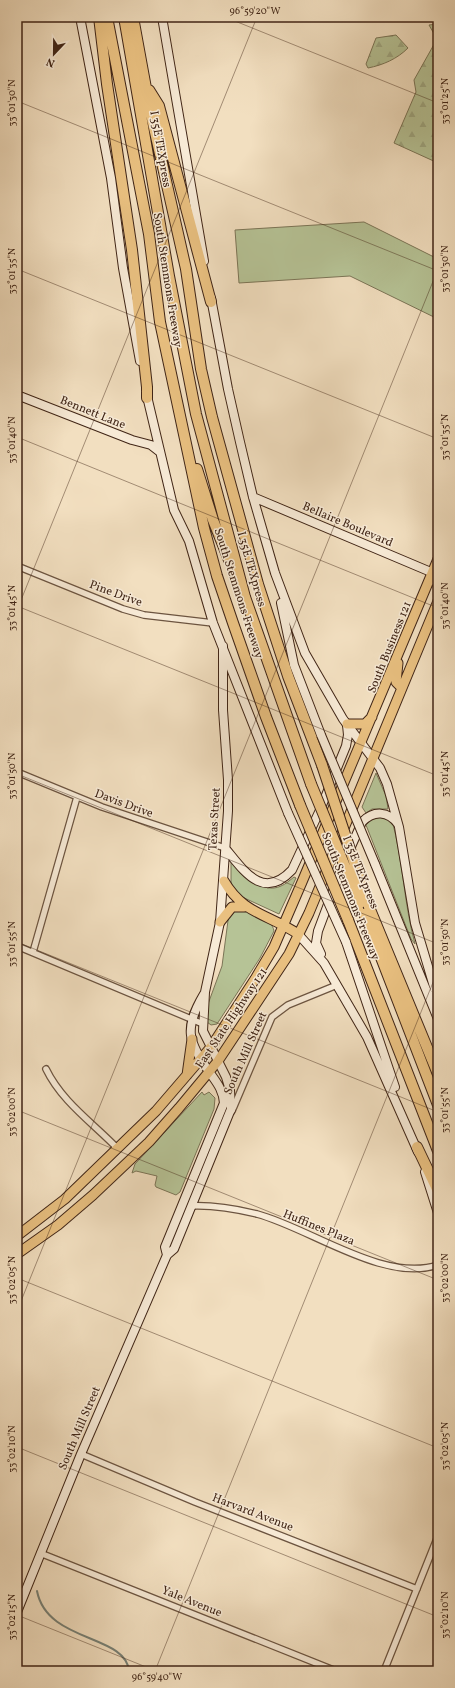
<svg xmlns="http://www.w3.org/2000/svg" width="455" height="1688" font-family="Vollkorn,serif">
  <style>
    .grass { fill: #b6c396; stroke: #7b7456 }
    .forest { fill: url(#forest-firs); stroke: #7b7456 }
    .lines { fill: none; stroke-linecap: round; stroke-linejoin: round }
    .stream { stroke: #778075; stroke-width: 2 }
    .street-casing { stroke: #6c5440; stroke-width: 8 }
    .secondary-casing { stroke: #402516; stroke-width: 10 }
    .primary-casing { stroke: #402516; stroke-width: 11 }
    .highway-casing { stroke: #402516; stroke-width: 12 }
    .street { stroke: #f7ead6; stroke-width: 5.5 }
    .secondary { stroke: #f7ead6; stroke-width: 8 }
    .primary { stroke: #e9c080; stroke-width: 9 }
    .highway { stroke: #e9c080; stroke-width: 10 }
    .secondary-bridge-casing { stroke: #402516; stroke-width: 10; stroke-linecap: butt }
    .highway-bridge-casing { stroke: #402516; stroke-width: 12; stroke-linecap: butt }
    .secondary-bridge { stroke: #f7ead6; stroke-width: 8 }
    .highway-bridge { stroke: #e9c080; stroke-width: 10 }
    .ticks { fill: none; stroke: #402516; stroke-width: 1; stroke-opacity: 0.45 }
    .labels { text-anchor: middle; stroke-width: 3; stroke-linejoin: round; paint-order: stroke }
    .street-label { font-size: 12px; fill: #402516; stroke: #f7ead6 }
    .neatline { fill: none; stroke: #402516; stroke-width: 1.5 }
    .ticks-label { font-size: 10px; text-anchor: middle; fill: #402516 }
  </style>
  <defs>
    <pattern id="forest-firs" width="22" height="20" patternUnits="userSpaceOnUse"><rect width="22" height="20" fill="#b6c396"/><path d="M5 1l3.5 6h-7zM16 11l3.5 6h-7z" fill="#9ea781"/></pattern>
  </defs>
  <rect width="100%" height="100%" fill="#f2dfc0"/>
  <filter id="stains"><feTurbulence type="fractalNoise" baseFrequency=".005" numOctaves="4"/><feColorMatrix values="0 0 0 0 .2 0 0 0 0 .09 0 0 0 0 .02 0 0 0 .5 -.17"/></filter>
  <radialGradient id="worn" r=".72"><stop offset=".6" stop-color="#630" stop-opacity="0"/><stop offset="1" stop-color="#630" stop-opacity=".3"/></radialGradient>
  <path class="grass" d="M364,222L438,259V279L435,284L438,286V319L350,276L239,283L235,230Z
    M376,773L386,796L388,809H372L366,813L362,807Z
    M381,816L392,820C403,861 404,904 415,944L411,939L366,825L372,818Z
    M231,861C242,873 263,895 281,886C286,884 290,880 294,877L296,878L279,914L240,896L231,884Z
    M238,909C250,909 272,918 274,931L260,958L217,1024L211,1025L207,1022L208,1004L222,966L229,913Z
    M202,1092L204,1095L209,1092L215,1098L214,1109L180,1192L176,1195L156,1187L155,1185L157,1176L136,1171L132,1173L135,1164Z"/>
  <path class="forest" d="M438,24V163L394,143L416,92L414,80L437,39L429,25Z
    M396,35L408,48C397,59 383,65 368,68L366,64L376,38Z"/>
  <g class="lines">
    <path class="stream" d="M17,1580L18,1581
      M37,1591C47,1643 126,1634 129,1671"/>
    <g class="street-casing">
      <path id="street" d="M17,566L123,609L144,615L213,623
        M17,772L102,807L225,848
        M17,946L203,1024
        M33,952L77,797
        M46,1069C62,1102 93,1123 118,1149
        M232,1111L272,1017L288,1005L337,985
        M191,1206C213,1205 236,1209 257,1214C310,1228 383,1283 438,1265
        M81,1454L195,1502L417,1589
        M40,1553L336,1671
        M384,1671L438,1536"/>
    </g>
    <g class="secondary-casing">
      <path id="secondary" d="M80,17L111,178L123,268L140,361
        M162,17L204,261
        M211,298L228,389L240,442L253,497L275,573L305,653L343,719L380,768L387,784L399,827L415,923L438,1000
        M146,392L174,510L189,541L213,623L288,813
        M17,395L132,440L151,445L160,452
        M253,497L438,575
        M432,573L438,587
        M281,603L294,665L321,735
        M225,848C244,871 263,901 292,870L320,810L346,746L348,735L347,725
        M375,864L438,1019
        M298,934L324,963L367,1037L418,1152
        M346,942L395,1087
        M321,954L316,943L318,931L342,867L362,822C374,810 388,811 398,824
        M425,1172L438,1213
        M167,1255L165,1247L224,1103C223,1090 217,1083 210,1073C187,1041 184,1028 204,994
        M17,1612L81,1454L167,1255L174,1249L231,1109L230,1090L226,1077L203,1031L205,992L220,922L228,811V780L223,710V646"/>
    </g>
    <g class="primary-casing">
      <path id="primary" d="M398,663L396,682L402,688
        M347,724H365L372,717
        M224,881C243,914 268,914 298,934
        M220,922L232,907H244
        M187,1075L192,1039
        M17,1236L65,1199L156,1111L211,1047L255,979L274,947L302,882L438,559
        M17,1254L58,1225L93,1195L149,1142L179,1108L218,1061L289,954L309,913L438,601"/>
    </g>
    <g class="highway-casing">
      <path id="highway" d="M99,17L107,84L132,250L147,387V398
        M107,17L149,234L160,322L204,528L217,576L233,623L266,717L300,805
        M124,17L169,276L196,414L245,597L311,784
        M133,17L150,110L186,269L201,369L212,417L258,584L288,676L322,765
        M149,90L159,106L211,302
        M197,469L213,520L229,560
        M360,903L438,1105
        M369,907L438,1074
        M348,920L438,1151
        M417,1147L438,1191"/>
    </g>
    <use href="#street" class="street"/>
    <use href="#secondary" class="secondary"/>
    <use href="#primary" class="primary"/>
    <use href="#highway" class="highway"/>
    <g class="secondary-bridge-casing">
      <path id="secondary-bridge" d="M321,735L375,864
        M288,813L346,942"/>
    </g>
    <g class="highway-bridge-casing">
      <path id="highway-bridge" d="M322,765L369,907
        M311,784L360,903
        M300,805L348,920"/>
    </g>
    <use href="#secondary-bridge" class="secondary-bridge"/>
    <use href="#highway-bridge" class="highway-bridge"/>
  </g>
  <path class="ticks" d="M225,17L438,103M17,101L438,271M17,269L438,439M17,437L438,608M17,606L438,776M17,610L257,17M17,774L438,944M17,942L438,1112M17,1110L438,1280M17,1278L438,1448M17,1311L438,269M17,1447L438,1617M17,1615L156,1671M155,1671L438,970"/>
  <g class="labels">
    <g class="street-label">
      <text transform="translate(161 149) rotate(80)" y="4">I 35E TEXpress</text>
      <text transform="translate(168 280) rotate(81)" y="4">South Stemmons Freeway</text>
      <text transform="translate(93 412) rotate(22)" y="4">Bennett Lane</text>
      <text transform="translate(348 524) rotate(23)" y="4">Bellaire Boulevard</text>
      <text transform="translate(252 569) rotate(74)" y="4">I 35E TEXpress</text>
      <text transform="translate(116 593) rotate(20)" y="4">Pine Drive</text>
      <text transform="translate(239 593) rotate(72)" y="4">South Stemmons Freeway</text>
      <text transform="translate(389 647) rotate(-68)" y="4">South Business 121</text>
      <text transform="translate(124 803) rotate(20)" y="4">Davis Drive</text>
      <text transform="translate(214 819) rotate(-87)" y="4">Texas Street</text>
      <text transform="translate(361 872) rotate(68)" y="4">I 35E TEXpress</text>
      <text transform="translate(351 896) rotate(68)" y="4">South Stemmons Freeway</text>
      <text transform="translate(231 1018) rotate(-56)" y="4">East State Highway 121</text>
      <text transform="translate(245 1053) rotate(-66)" y="4">South Mill Street</text>
      <text transform="translate(319 1227) rotate(22)" y="4">Huffines Plaza</text>
      <text transform="translate(79 1428) rotate(-67)" y="4">South Mill Street</text>
      <text transform="translate(253 1512) rotate(21)" y="4">Harvard Avenue</text>
      <text transform="translate(192 1601) rotate(22)" y="4">Yale Avenue</text>
    </g>
  </g>
  <rect width="455" height="1688" fill="none" stroke="#f2dfc0" stroke-width="44"/>
  <g transform="translate(54 54) rotate(202)" stroke="#f7ead6" stroke-width="3" paint-order="stroke">
  <path d="M0-3L7 15L0 10L-7 15Z" fill="#402516"/>
  <text y="-6" font-size="11" font-weight="bold" text-anchor="middle" fill="#402516">N</text>
  </g>
  <rect x="22" y="22" width="411" height="1644" class="neatline"/>
  <g class="ticks-label">
    <text x="255" y="14">96°59'20"W</text>
    <text transform="translate(444 101) rotate(-90)" y="4">33°01'25"N</text>
    <text transform="translate(11 103) rotate(-90)" y="4">33°01'30"N</text>
    <text transform="translate(444 269) rotate(-90)" y="4">33°01'30"N</text>
    <text transform="translate(11 271) rotate(-90)" y="4">33°01'35"N</text>
    <text transform="translate(444 437) rotate(-90)" y="4">33°01'35"N</text>
    <text transform="translate(11 440) rotate(-90)" y="4">33°01'40"N</text>
    <text transform="translate(444 606) rotate(-90)" y="4">33°01'40"N</text>
    <text transform="translate(11 608) rotate(-90)" y="4">33°01'45"N</text>
    <text transform="translate(444 774) rotate(-90)" y="4">33°01'45"N</text>
    <text transform="translate(11 776) rotate(-90)" y="4">33°01'50"N</text>
    <text transform="translate(444 942) rotate(-90)" y="4">33°01'50"N</text>
    <text transform="translate(11 944) rotate(-90)" y="4">33°01'55"N</text>
    <text transform="translate(444 1110) rotate(-90)" y="4">33°01'55"N</text>
    <text transform="translate(11 1112) rotate(-90)" y="4">33°02'00"N</text>
    <text transform="translate(444 1278) rotate(-90)" y="4">33°02'00"N</text>
    <text transform="translate(11 1280) rotate(-90)" y="4">33°02'05"N</text>
    <text transform="translate(444 1446) rotate(-90)" y="4">33°02'05"N</text>
    <text transform="translate(11 1449) rotate(-90)" y="4">33°02'10"N</text>
    <text transform="translate(444 1615) rotate(-90)" y="4">33°02'10"N</text>
    <text transform="translate(11 1617) rotate(-90)" y="4">33°02'15"N</text>
    <text x="157" y="1680">96°59'40"W</text>
  </g>
  <rect width="100%" height="100%" filter="url(#stains)"/>
  <rect width="100%" height="100%" fill="url(#worn)"/>
</svg>
